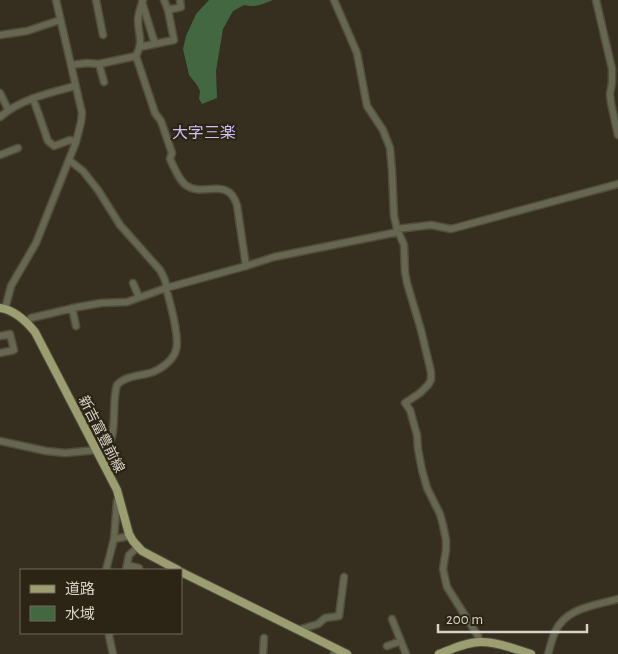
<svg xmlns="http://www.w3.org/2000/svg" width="618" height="654" font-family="'Alegreya Sans','Noto Sans JP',sans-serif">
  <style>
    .water { fill: #436740 }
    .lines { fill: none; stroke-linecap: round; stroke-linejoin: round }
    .minor-casing { stroke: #534c3d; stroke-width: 9 }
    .major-casing { stroke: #534c3d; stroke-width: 10 }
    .minor { stroke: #656751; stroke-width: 6 }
    .major { stroke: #9a9e71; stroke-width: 8 }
    .labels { text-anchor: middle; stroke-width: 4.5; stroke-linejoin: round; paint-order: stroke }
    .street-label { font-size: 14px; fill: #d7d2c8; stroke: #2c2415 }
    .quarter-label { font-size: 16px; fill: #cdbff8; stroke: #2c2415 }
  </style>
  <rect width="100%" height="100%" fill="#362e1e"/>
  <path class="water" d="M209,0H273C263,4 255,8 244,5L233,11L223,29L216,71L217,98L202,104L199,99L200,91L197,85L189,75L183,49L186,36L196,14Z"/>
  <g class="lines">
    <g class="minor-casing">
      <path id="minor" d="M96,0L103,35
        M143,0C141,6 138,14 138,20C138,36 144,40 136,56L155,113L161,121L172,153L170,159C174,167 179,181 187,186C204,197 228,176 237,205L246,266
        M334,0L357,53L367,106L383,130L390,148L392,171L394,216L397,229L404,245L405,272L407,283L421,330L431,372V380L428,385L420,393L405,403L410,410L417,435L418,449L422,470L427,488L440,514L443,525L446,540V550L443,569L447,587L478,636L479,642
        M596,0L612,69V82L610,94L611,103L618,135
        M142,2L155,44
        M168,10L181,7L180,0
        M0,35L27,31L60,20
        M140,47L174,40L168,10L164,0
        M99,64L104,82
        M71,65L87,63L99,64L136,56
        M0,93L8,109
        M33,98L48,141L54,146L70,140L76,142
        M0,117C21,99 49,93 75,86
        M0,155L18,148
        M69,160L83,171L98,190L120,225L160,270C163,276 167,281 166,288C170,302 180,337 176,350C173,361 160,370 150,373C139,376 125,376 117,385C110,406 121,440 100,456
        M397,229L431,225L451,229L618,184
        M133,283L139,297
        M72,308L76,326
        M5,309L11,286L36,243L76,142L81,122L82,113L56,0
        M27,322L31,318L78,307L101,303L127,302L166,288L246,266L274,257L398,232
        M0,336L10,334L14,350L0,353
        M0,441L46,451L65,453L97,450
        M114,539L117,501L119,496
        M127,565L139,568
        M106,570L114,539L130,536
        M126,570L129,555L138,547
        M392,619L406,654
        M298,630L318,624L325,618L339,616L344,577
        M110,633L109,636L113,654
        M387,646L401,641
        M263,654L264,638
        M334,654L341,652
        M548,654C550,647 552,639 555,632C565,608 596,605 618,599"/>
    </g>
    <g class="major-casing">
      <path id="major" d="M0,308C15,310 26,321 35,332L117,490L129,534L133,541L142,551L178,570
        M181,572L347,654
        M439,654C452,649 467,642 481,642C498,642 515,649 531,654"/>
    </g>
    <use href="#minor" class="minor"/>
    <use href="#major" class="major"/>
  </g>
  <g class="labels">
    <g class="street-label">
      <text transform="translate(102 434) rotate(63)" y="5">新吉富豊前線</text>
    </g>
    <g class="quarter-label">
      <text x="204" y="138">大字三楽</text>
    </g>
  </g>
  <rect x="20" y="569" width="162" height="65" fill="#2c2415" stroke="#706a5d"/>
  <rect x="30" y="585" width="25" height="8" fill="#9a9e71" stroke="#706a5d"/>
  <text x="65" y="594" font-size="15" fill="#d7d2c8">道路</text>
  <rect x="30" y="606" width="25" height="15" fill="#436740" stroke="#706a5d"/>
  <text x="65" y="619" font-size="15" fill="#d7d2c8">水域</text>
  <path d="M438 624v8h149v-8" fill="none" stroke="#d7d2c8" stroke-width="2.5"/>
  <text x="446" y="624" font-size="15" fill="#d7d2c8" stroke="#2c2415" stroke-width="4" paint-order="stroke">200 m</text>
</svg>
